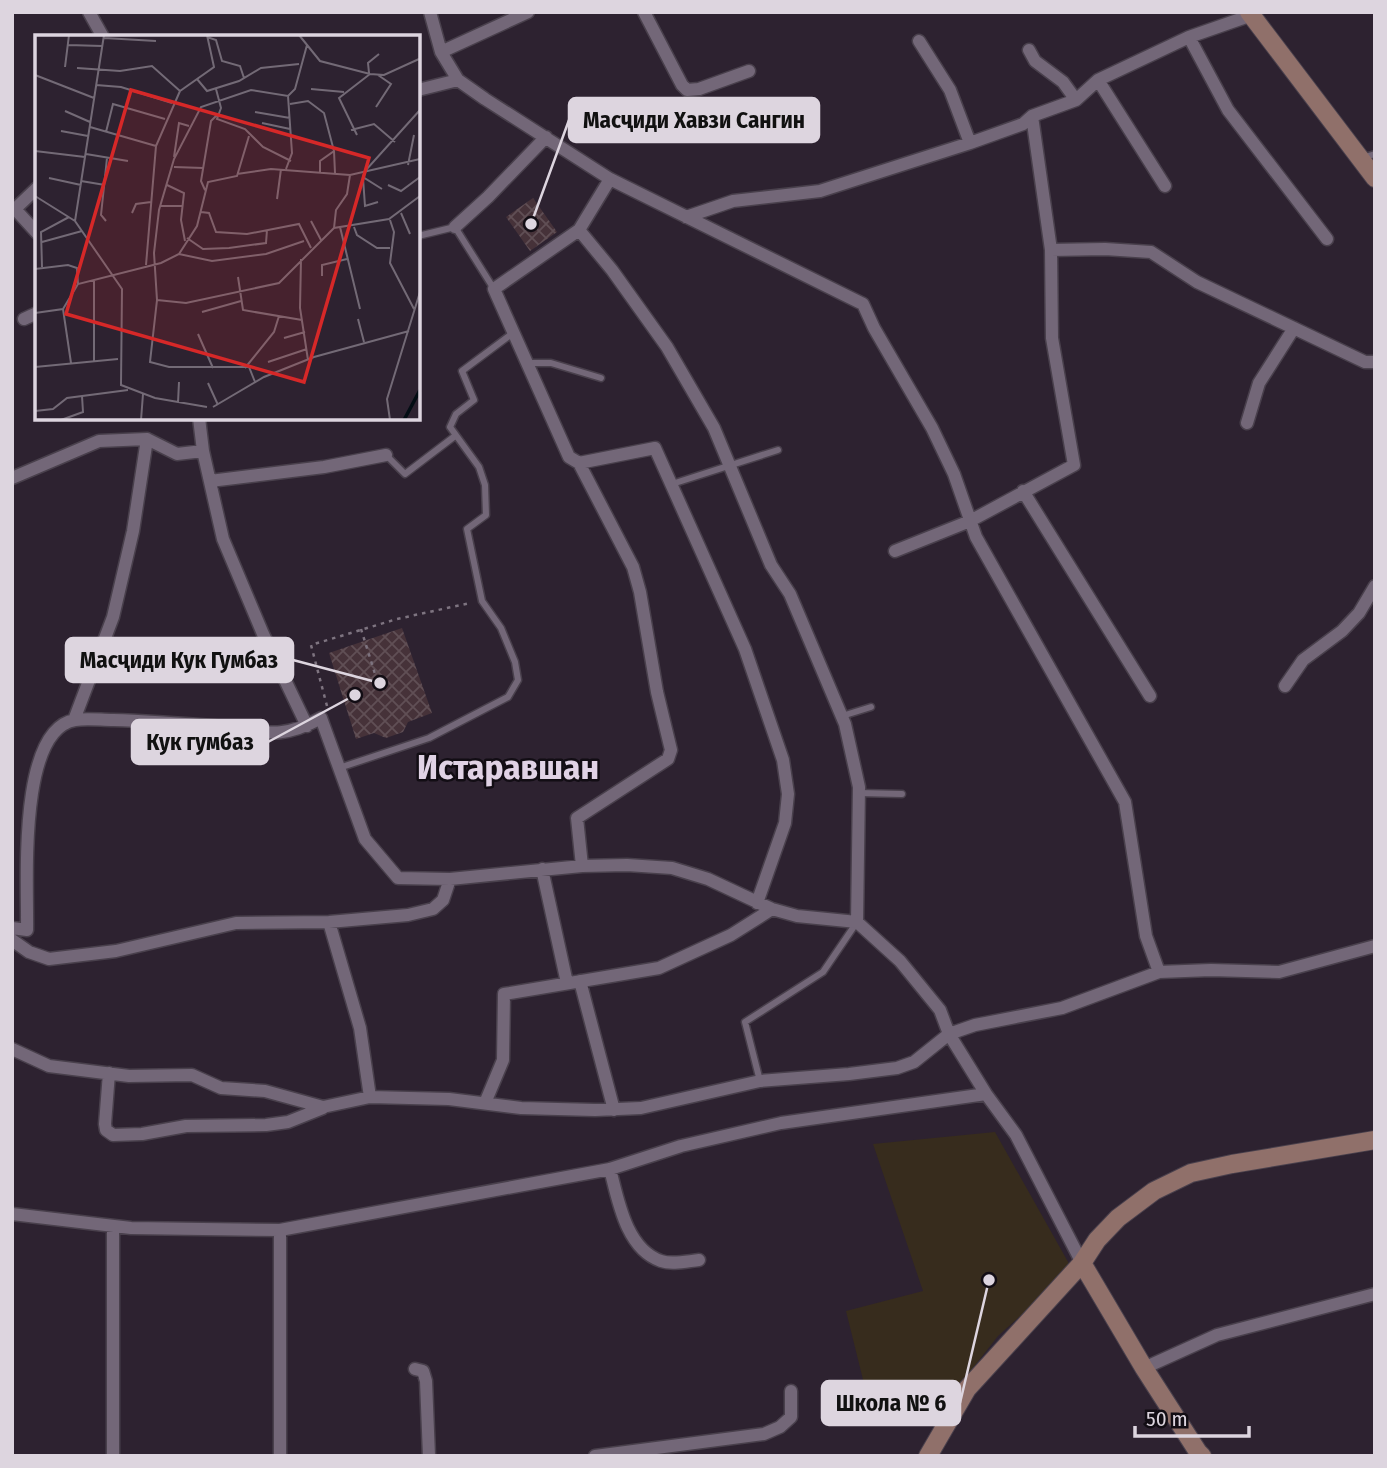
<svg xmlns="http://www.w3.org/2000/svg" width="1387" height="1468" font-family="'Fira Sans Condensed',sans-serif">
  <style>
    .education { fill: #372c1d }
    .building { fill: url(#building-cross-hatch) }
    .lines { fill: none; stroke-linecap: round; stroke-linejoin: round }
    .lane-casing { stroke: #49404c; stroke-width: 9 }
    .street-casing { stroke: #49404c; stroke-width: 15 }
    .secondary-casing { stroke: #49404c; stroke-width: 20 }
    .path { stroke: #7e7480; stroke-width: 2.5; stroke-dasharray: 3.5 5; stroke-linecap: butt }
    .lane { stroke: #736778; stroke-width: 6 }
    .street { stroke: #736778; stroke-width: 12 }
    .secondary { stroke: #90706a; stroke-width: 18 }
    .labels { text-anchor: middle; stroke-width: 5; stroke-linejoin: round; paint-order: stroke }
    .town-label { font-size: 35px; font-weight: bold; fill: #e0d2e5; stroke: #120d14 }
    .inset-river { fill: none; stroke: #030d14; stroke-width: 3.5 }
    .inset-road { fill: none; stroke: #736a76; stroke-width: 2 }
    .view { fill: #d62828; fill-opacity: 0.15; stroke: #d62828; stroke-width: 3.5 }
    .inset-edge { fill: none; stroke: #ddd5df; stroke-width: 3.5 }
    .leader { fill: none; stroke: #ddd5df; stroke-width: 2.5 }
    .callout-dot { fill: #ddd5df; stroke: #120d14; stroke-width: 2.5 }
    .callout { fill: #ddd5df; stroke: #ddd5df; stroke-width: 2.5 }
    .callout-label { font-size: 23px; text-anchor: middle; font-weight: bold; fill: #111 }
  </style>
  <defs>
    <pattern id="building-cross-hatch" width="8" height="8" patternUnits="userSpaceOnUse" patternTransform="scale(1.75)"><rect width="8" height="8" fill="#463239"/><path d="M0 0l8 8M0 8l8-8" fill="none" stroke="#604f55"/></pattern>
  </defs>
  <rect width="100%" height="100%" fill="#2d2230"/>
  <path class="education" d="M995,1132L1072,1269L998,1336L929,1424L873,1420L846,1311L923,1291L873,1144Z"/>
  <path class="building" d="M533,198L557,232L530,251L506,217Z
    M402,628L432,713L408,722L403,732L386,738L374,733L356,739L329,653Z"/>
  <g class="lines">
    <g class="lane-casing">
      <path id="lane" d="M1362,158L1375,154
        M418,236L455,227L494,289
        M528,363H551L601,378
        M386,455L405,474L455,436
        M672,484L778,450
        M842,716L871,707
        M339,768L429,738L508,697L518,680L515,662L501,628L482,601L467,529L486,515L485,485L479,467L450,427L456,414L474,400L462,371L513,333
        M859,793L902,794
        M760,1081L745,1022L823,972L857,922"/>
    </g>
    <g class="street-casing">
      <path id="street" d="M89,12L103,37
        M430,12L441,52L458,80L485,99L610,179L863,304L874,328L932,428L954,474L976,537L1125,802L1146,936L1159,972
        M644,12L682,85L687,90L699,89L749,71
        M1189,37L1228,110L1327,239
        M919,41L950,90L970,143
        M1029,50L1035,61L1063,82L1076,100
        M441,52L528,12
        M1098,80L1165,186
        M418,90L458,80
        M15,209L37,188
        M12,211L15,209L37,233
        M686,217L733,201L820,191L970,143L1023,124L1032,116L1076,100L1098,80L1189,37L1252,15
        M455,227L488,197L546,137
        M579,230L612,270L667,347L714,428L771,565L790,594L845,724L859,787L857,922
        M1051,250L1105,249L1151,252L1197,282L1365,362H1375
        M24,319L37,313
        M199,418L203,451L223,539L263,634L307,726
        M1247,423L1259,383L1294,328
        M579,463L655,448L745,649L783,760L788,794L785,823L757,903
        M12,478L99,441L147,439L177,454L203,451
        M210,481L324,467L386,455
        M1023,491L1150,696
        M895,551L970,521L1074,465L1052,338L1051,250L1032,116
        M1285,686L1303,660L1342,631L1359,613L1375,586
        M74,720L113,617L133,531L147,439
        M582,866L577,818L668,759L671,750L657,692L640,592L633,567L579,463L569,457L494,289L579,230L610,179
        M542,869L567,983
        M329,922L360,1028L370,1097
        M12,928L27,930C28,885 17,730 75,720C87,718 101,720 113,720C150,721 187,724 224,727C266,732 281,740 321,718L365,839L398,878L450,879L582,866L627,865L672,868L708,879L772,909L797,916L857,922L900,961L940,1010L949,1034L986,1094L1016,1135L1082,1263
        M12,940L29,952L49,959L116,951L236,923L329,922L408,915L433,909L443,900L450,879
        M580,981L614,1110
        M12,1049L49,1066L129,1076L192,1075L221,1088L265,1091L323,1107L370,1097L449,1099L521,1108L595,1110L641,1108L760,1081L849,1074L897,1068L914,1062L949,1034L975,1025L1062,1008L1159,972L1211,970L1279,972L1375,946
        M109,1073L105,1124L106,1130L113,1135L142,1134L186,1126L266,1125L288,1122L323,1108
        M485,1103L503,1060L504,994L659,968L731,935L772,909
        M610,1169C618,1200 626,1249 661,1261C672,1265 688,1261 699,1260
        M12,1214L131,1228L280,1230L610,1169L681,1146L781,1123L986,1094
        M113,1227V1456
        M1144,1368L1217,1335L1375,1294
        M415,1369L423,1371L426,1381L429,1456
        M280,1456V1230
        M595,1456L764,1434L780,1427L791,1417V1391"/>
    </g>
    <g class="secondary-casing">
      <path id="secondary" d="M1249,12L1375,178
        M1082,1263L1144,1368L1198,1452L1202,1456
        M928,1456L967,1389L1082,1263L1097,1240L1118,1218L1154,1191L1191,1173L1232,1164L1375,1140"/>
    </g>
    <path class="path" d="M361,629L381,693
      M327,706L311,645L397,619L470,603"/>
    <use href="#lane" class="lane"/>
    <use href="#street" class="street"/>
    <use href="#secondary" class="secondary"/>
  </g>
  <g class="labels">
    <g class="town-label">
      <text x="508" y="779">Истаравшан</text>
    </g>
  </g>
  <g transform="translate(35 35)">
    <rect width="385" height="385" fill="#2d2230"/>
    <path class="inset-river" d="M369,385L385,355"/>
    <path class="inset-road" d="M69,0L40,186L87,254L86,350L120,363L172,372M264,0L285,26L335,39L349,40L384,24M172,2L181,5L187,26L205,31L209,43M69,3L121,6M33,10L67,11M30,32L34,0M42,33L85,36L117,31L145,56L179,32L172,0M334,38L333,28L344,19M0,40L59,63M162,44L172,56L204,46L226,33L264,29M61,50L86,52L137,68M181,54L186,73L182,84L210,94L228,112L256,126M276,54L309,57M255,69L273,66L289,78L299,116L285,126V137M341,72L356,49L343,40M30,76L55,87M220,77L255,83M227,88L255,94M55,92L121,111M316,95L339,89L360,107M26,96L53,101M71,97L78,69L130,84M322,100L304,63L335,39M0,116L50,122M299,116L300,138M51,119L93,126M139,122L144,88L154,91M373,130L379,100M139,132L168,133M251,134L257,118L253,61M202,139L236,134L315,140L385,124M14,143L46,150M328,143L330,171L343,167M46,146L70,150M132,150L149,158L146,185L150,206M353,150L366,156L385,142M347,154L328,142L330,136L385,75M170,155L166,146L176,86L182,80M0,161L40,186M242,164L246,134M125,171H148M166,177L174,178L181,197L212,199L264,189L276,213M97,178L101,169L116,167M366,178L375,199M355,185L359,197L355,228L379,274M71,186L66,180L72,123M276,186L286,205M305,192L325,274M319,192L322,200L342,213H355M299,193L301,175L312,159L315,140M152,203L168,214L194,213L231,208L232,195M7,207L47,196M144,219L177,226L231,219L269,206M266,224L265,273L273,325M111,230L121,111L145,56M7,232L6,197L34,182M0,234L33,230L42,233L43,249M287,241V230L312,224M203,242L208,275L267,285M122,265L151,268L244,248L299,193L354,184L385,161M28,274L36,328M167,277L206,266M0,278L28,274L43,249L126,228L144,219L162,191L173,147L202,141L214,101M323,284L329,307M163,299L178,333M249,303L270,297M59,326V245M233,327L272,314M0,332L83,324M210,333L239,297L244,281M220,347L214,332H134L115,327L122,265L119,218L124,175L139,124L166,72L216,55L253,61L260,54L272,10M173,348L183,370M143,368L144,347M178,372L229,342L279,322L374,296M0,376L18,374L32,363L93,355M26,385L48,377L47,361M106,385L108,359M355,385L352,364L385,257"/>
    <path class="view" d="M96,55L334,123L269,347L31,279Z"/>
    <rect width="385" height="385" class="inset-edge"/>
  </g>
  <path class="leader" d="M531 224L569 120M380 683L293 660M355 695L268 742M989 1280L960 1403"/>
  <g class="callout-dot">
    <circle cx="531" cy="224" r="7"/>
    <circle cx="380" cy="683" r="7"/>
    <circle cx="355" cy="695" r="7"/>
    <circle cx="989" cy="1280" r="7"/>
  </g>
  <g class="callout">
    <rect x="569" y="98" width="250" height="44" rx="7"/>
    <rect x="66" y="638" width="227" height="44" rx="7"/>
    <rect x="132" y="720" width="136" height="44" rx="7"/>
    <rect x="822" y="1381" width="138" height="44" rx="7"/>
  </g>
  <g class="callout-label">
    <text x="694" y="128">Масҷиди Хавзи Сангин</text>
    <text x="179" y="668">Масҷиди Кук Гумбаз</text>
    <text x="200" y="750">Кук гумбаз</text>
    <text x="891" y="1411">Школа № 6</text>
  </g>
  <rect width="1387" height="1468" fill="none" stroke="#ddd5df" stroke-width="28"/>
  <path d="M1135 1426v10h114v-10" fill="none" stroke="#ddd5df" stroke-width="3.5"/>
  <text x="1146" y="1426" font-size="21" fill="#ddd5df" stroke="#120d14" stroke-width="5" paint-order="stroke">50 m</text>
</svg>
